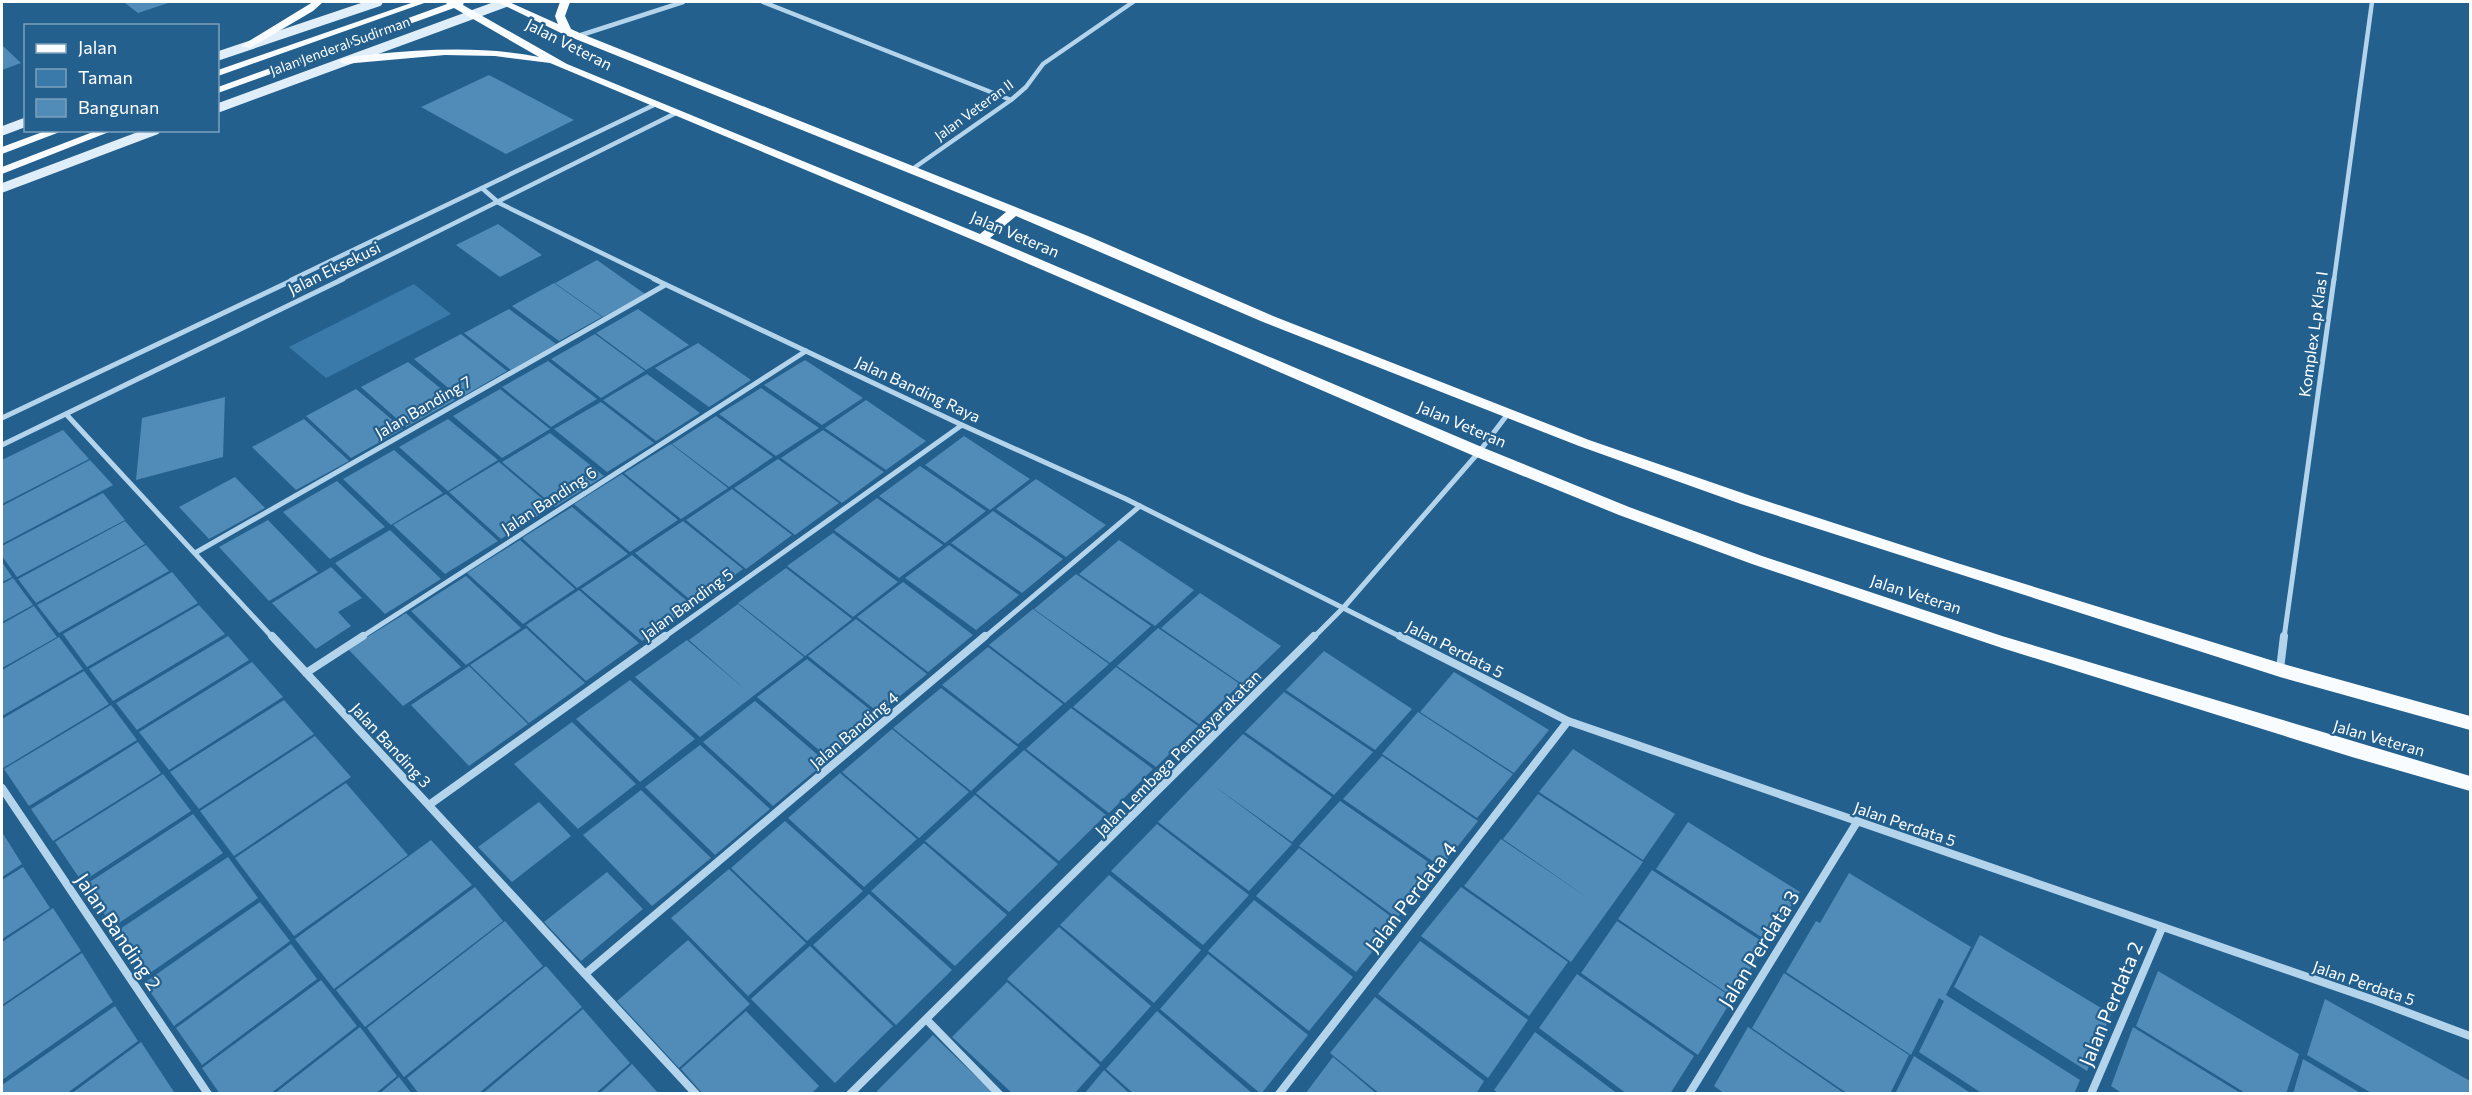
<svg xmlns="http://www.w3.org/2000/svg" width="2472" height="1095" font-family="Commissioner,sans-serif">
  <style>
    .green { fill: #397aab }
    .building { fill: #518bb7 }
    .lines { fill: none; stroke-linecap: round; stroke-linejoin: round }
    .street-far2 { stroke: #b4d4eb; stroke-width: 4.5 }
    .street-far1 { stroke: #b4d4eb; stroke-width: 5 }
    .street { stroke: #b4d4eb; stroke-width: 8 }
    .secondary { stroke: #dfeef9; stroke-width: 9 }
    .primary { fill: #f9fcff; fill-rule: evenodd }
    .labels { text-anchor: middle; stroke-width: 4.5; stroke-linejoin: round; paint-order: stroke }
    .far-street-label { font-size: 14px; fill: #fff; stroke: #24608e }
    .street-label { font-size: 16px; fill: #fff; stroke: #24608e }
    .near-street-label { font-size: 20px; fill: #fff; stroke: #24608e }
  </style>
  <rect width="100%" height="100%" fill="#24608e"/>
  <path class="green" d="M414,284L451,314L326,378L289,347Z"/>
  <path class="building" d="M129,2H171L138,13L125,3Z
    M2,45L21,63L2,70Z
    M489,75L574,120L506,154L421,107Z
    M498,224L542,255L500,277L456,245Z
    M597,260L645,294L603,317L555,283Z
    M554,283L602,317L559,341L512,306Z
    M509,309L556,344L511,370L464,333Z
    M638,309L689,345L646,370L596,333Z
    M461,334L507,371L460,398L414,359Z
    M595,334L645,371L601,398L551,359Z
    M698,343L751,380L709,407L655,368Z
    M805,360L863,398L822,425L764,385Z
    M548,361L597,399L551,427L502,387Z
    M408,362L455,400L406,427L361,387Z
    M647,374L700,413L656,441L603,400Z
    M761,388L819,428L776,456L719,414Z
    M356,389L403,429L351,458L306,416Z
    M500,389L550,429L502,458L453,416Z
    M225,397L223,457L136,480L142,418Z
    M866,400L926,441L886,470L825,428Z
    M601,402L654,443L607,472L554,429Z
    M716,416L773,457L729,487L672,444Z
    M304,419L349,461L296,490L252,447Z
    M448,419L498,460L448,491L399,447Z
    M63,430L89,459L2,504V460Z
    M823,430L884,472L842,503L781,458Z
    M550,433L604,476L555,507L502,462Z
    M964,436L1030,479L990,510L925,465Z
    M671,444L728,488L681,519L624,473Z
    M394,450L443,493L391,525L343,479Z
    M778,459L839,503L795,535L734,488Z
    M90,460L113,485L2,544V506Z
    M499,462L552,507L501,539L449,492Z
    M920,466L986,511L945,543L879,496Z
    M622,474L678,520L630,552L574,504Z
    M235,477L265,508L209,539L179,507Z
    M1036,479L1106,525L1066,557L996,509Z
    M337,481L385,527L330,559L283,512Z
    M732,489L792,535L746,569L686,520Z
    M103,493L125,520L17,577L2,556V546Z
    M446,494L498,541L445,574L393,525Z
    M877,498L943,545L899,578L834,530Z
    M572,507L628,554L577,588L522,538Z
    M993,511L1063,559L1022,593L951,543Z
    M268,520L318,572L269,601L219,547Z
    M125,521L145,544L36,603L18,579Z
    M683,521L743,569L695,604L635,553Z
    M390,530L441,579L385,614L335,563Z
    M833,533L898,582L853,617L787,566Z
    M520,540L575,589L523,624L467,573Z
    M1119,540L1194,590L1155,626L1079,574Z
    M146,545L169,571L59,633L37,605Z
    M949,545L1019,595L976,630L905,578Z
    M632,555L692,605L642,641L581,589Z
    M2,562L12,577L2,582Z
    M331,567L362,598L338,612L351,626L316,649L272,603Z
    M786,568L852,619L805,656L738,603Z
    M172,572L198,603L87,667L63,634Z
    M1076,574L1151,626L1110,663L1034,609Z
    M466,576L521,628L466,665L411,611Z
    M13,578L33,605L2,622V584Z
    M903,582L973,635L928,672L857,617Z
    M579,590L639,643L586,681L526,625Z
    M1200,593L1281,646L1242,684L1161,628Z
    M738,604L804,657L700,737L635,677L687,640L747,691L689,640Z
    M199,605L225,634L113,701L89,669Z
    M34,606L57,637L2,668V624Z
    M1033,609L1109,664L1065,703L989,645Z
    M406,613L461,667L403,706L348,649Z
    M856,619L927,674L879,713L808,656Z
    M526,628L585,683L529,723L470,665Z
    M1158,628L1240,684L1199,724L1117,666Z
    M228,636L249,660L137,730L116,703Z
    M59,637L83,669L2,716V670Z
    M988,647L1063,704L1018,744L942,685Z
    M1324,651L1412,709L1375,750L1286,690Z
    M807,659L878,716L828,758L757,697Z
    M252,662L283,697L169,770L139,732Z
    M469,666L528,724L469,766L411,705Z
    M1116,667L1198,726L1156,767L1073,707Z
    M84,671L109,704L3,768L2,719Z
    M1454,672L1549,730L1514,773L1420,712Z
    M630,680L695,739L640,782L576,719Z
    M941,688L1018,747L971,791L893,728Z
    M1284,692L1373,752L1334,795L1245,732Z
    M284,700L314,734L199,809L170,772Z
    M755,701L826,762L773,806L703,742Z
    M111,705L137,740L29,806L4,769Z
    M1071,708L1153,769L1109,813L1026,749Z
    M1418,712L1513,774L1477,818L1382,754Z
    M572,722L636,784L578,829L514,764Z
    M892,729L969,792L919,838L842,772Z
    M1243,734L1332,797L1292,842L1213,785L1292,844L1249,891L1158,822Z
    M315,736L351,777L234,856L200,811Z
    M138,742L161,773L53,841L31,809Z
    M700,745L770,809L715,855L645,787Z
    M1573,749L1675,814L1643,860L1539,792Z
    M1024,750L1106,815L1059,861L976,793Z
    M1382,756L1478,821L1441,867L1343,799Z
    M840,773L917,839L864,887L788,818Z
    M163,774L191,811L82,882L55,842Z
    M346,783L408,855L294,936L235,858Z
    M641,790L711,858L652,906L583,835Z
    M1538,794L1643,862L1571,962L1464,886L1501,839L1591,900L1503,839Z
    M975,795L1058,864L1009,912L925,841Z
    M1340,801L1437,868L1397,918L1299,846Z
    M539,802L571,836L512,882L478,847Z
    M193,814L223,853L113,927L85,885Z
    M785,821L863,891L807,941L731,868Z
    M1688,822L1800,892L1769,942L1656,869Z
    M1157,824L1249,895L1203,945L1111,871Z
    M2,832L22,864L2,877Z
    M431,840L472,885L334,989L295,939Z
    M924,843L1007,915L955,966L871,891Z
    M1299,848L1397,921L1356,972L1256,896Z
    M228,857L258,898L147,975L117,931Z
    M23,867L50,908L2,939V880Z
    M729,869L806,943L748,996L671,918Z
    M1652,870L1766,944L1733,997L1618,919Z
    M607,872L643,909L581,961L544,922Z
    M1849,873L1971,947L1946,995L2080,1080L2074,1094H1983L1919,1052L1944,1001L1939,998L1911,1055L1786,972L1816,921L1820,923Z
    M1109,875L1201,950L1154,1003L1060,925Z
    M475,887L503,921L365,1027L336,990Z
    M1461,887L1568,962L1529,1016L1421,936Z
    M869,894L952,970L896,1025L813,945Z
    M1254,900L1353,977L1309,1031L1208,951Z
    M260,902L290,941L174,1026L144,983Z
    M53,908L81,951L2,1005V942Z
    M505,921L543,966L404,1077L367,1028Z
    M1617,921L1733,998L1698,1055L1581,973Z
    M1059,927L1151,1006L1101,1062L1007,979Z
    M1980,935L2111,1014L2087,1071L1954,987Z
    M688,940L750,1004L679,1068L617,1001Z
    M1420,941L1528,1020L1488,1078L1378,994Z
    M291,944L317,979L202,1065L176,1028Z
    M810,946L893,1026L835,1083L751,999Z
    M82,953L113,1002L2,1080V1007Z
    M1208,954L1308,1035L1261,1094L1160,1009Z
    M546,966L582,1007L478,1094H419L407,1078Z
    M2158,971L2299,1054L2286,1094H2247L2136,1026Z
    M1784,973L1909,1055L1890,1094H1848L1752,1028Z
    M1577,974L1694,1056L1670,1094H1627L1539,1028Z
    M321,980L357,1026L270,1094H220L202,1068Z
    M1007,982L1100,1065L1074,1094H1013L952,1037Z
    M1375,997L1484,1081L1476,1094H1380L1330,1053Z
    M2325,999L2470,1081V1094H2373L2307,1055Z
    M115,1006L138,1041L66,1094H2V1085Z
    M583,1009L630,1063L595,1094H482Z
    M746,1011L819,1086L811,1094H703L681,1069Z
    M1157,1011L1253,1094H1134L1106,1069Z
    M360,1027L397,1076L375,1094H274Z
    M1748,1027L1845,1094H1725L1714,1086Z
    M2133,1027L2242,1094H2123L2111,1086Z
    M1535,1032L1618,1094H1499L1494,1090Z
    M933,1035L994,1094H879L877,1091Z
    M141,1042L174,1092L172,1094H71Z
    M1914,1056L1972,1094H1895Z
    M1333,1057L1377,1094H1305Z
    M2303,1059L2362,1094H2293Z
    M632,1064L659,1094H599Z
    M1104,1070L1130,1094H1084Z
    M399,1077L412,1094H379Z"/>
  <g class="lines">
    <path class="street-far2" d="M763,2L1011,100
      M578,36L683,2
      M911,170L1011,100L1026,87L1043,64L1133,2
      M483,189L499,203L657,280
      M291,280L656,104
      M340,280L676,113
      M2334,280L2372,2"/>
    <path class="street-far1" d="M654,279L962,425L1126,499L1403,638
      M66,414L273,638
      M2,418L295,279
      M2,445L343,279
      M195,553L665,285
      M360,638L806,351
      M663,638L962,425
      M984,638L1140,506
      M1313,638L1344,607L1479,452L1507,415
      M2284,638L2334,279"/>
    <path class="street" d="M272,636L696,1094
      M1400,636L1568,721L2374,1000L2470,1036
      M2280,669L2284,636
      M306,673L363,636
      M2,788L208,1094
      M429,805L665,636
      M585,974L985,636
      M926,1019L999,1094
      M850,1094L1314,636
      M1279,1094L1568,721
      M1689,1094L1857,822
      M2091,1094L2162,928"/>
    <path class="secondary" d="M218,56L378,2
      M218,108L507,2
      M2,131L26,122
      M2,188L156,130"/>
    <path class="primary" d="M313,2H323L313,11L250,48L241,46Z
      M414,2H427L218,76V70Z
      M445,2H464L463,5L567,64L980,234L1006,212L563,34L497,2H509L558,24L555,16L560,2H570L565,16L571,29L582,34L1088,236L1273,316L1589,440L1751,496L1957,563L2280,663L2470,716V730L2280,677L1741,504L1579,446L1263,322L1016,216L990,238L1484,448L1629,507L1762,556L2002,636L2470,776V791L2352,757L2002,648L1752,564L1619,515L1474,456L978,242L550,63L495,56L445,55L344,64L339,61C347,55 364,56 375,54C430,49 484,46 539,57L454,8L218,93V87L447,4Z
      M48,130H65L2,154V147Z
      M98,130H114L2,174V167Z"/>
  </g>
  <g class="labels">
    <g class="far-street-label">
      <text transform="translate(340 46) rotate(-20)" y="5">Jalan Jenderal Sudirman</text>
      <text transform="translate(974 110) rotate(-36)" y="5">Jalan Veteran II</text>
    </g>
    <g class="street-label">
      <text transform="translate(569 44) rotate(27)" y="6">Jalan Veteran</text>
      <text transform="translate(1015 234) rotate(23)" y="6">Jalan Veteran</text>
      <text transform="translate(334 268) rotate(-26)" y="6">Jalan Eksekusi</text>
      <text transform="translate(2313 334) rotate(-82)" y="6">Komplex Lp Klas I</text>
      <text transform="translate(918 389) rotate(25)" y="6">Jalan Banding Raya</text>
      <text transform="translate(423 407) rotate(-30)" y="6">Jalan Banding 7</text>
      <text transform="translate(1462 424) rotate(23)" y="6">Jalan Veteran</text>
      <text transform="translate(549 500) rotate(-33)" y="6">Jalan Banding 6</text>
      <text transform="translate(1916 594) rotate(18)" y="6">Jalan Veteran</text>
      <text transform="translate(687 604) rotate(-36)" y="6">Jalan Banding 5</text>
      <text transform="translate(1455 649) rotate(27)" y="6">Jalan Perdata 5</text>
      <text transform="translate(854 730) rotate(-40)" y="6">Jalan Banding 4</text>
      <text transform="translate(2379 738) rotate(16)" y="6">Jalan Veteran</text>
      <text transform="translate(391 745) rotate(47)" y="6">Jalan Banding 3</text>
      <text transform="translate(1178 753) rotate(-45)" y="6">Jalan Lembaga Pemasyarakatan</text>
      <text transform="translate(1905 824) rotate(19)" y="6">Jalan Perdata 5</text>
      <text transform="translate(2364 983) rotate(19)" y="6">Jalan Perdata 5</text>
    </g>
    <g class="near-street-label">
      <text transform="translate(1411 897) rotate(-52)" y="7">Jalan Perdata 4</text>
      <text transform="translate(118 932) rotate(56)" y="7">Jalan Banding 2</text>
      <text transform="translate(1759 949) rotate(-58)" y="7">Jalan Perdata 3</text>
      <text transform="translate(2111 1004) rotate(-67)" y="7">Jalan Perdata 2</text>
    </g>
  </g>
  <rect width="2472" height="1095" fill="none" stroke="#ffffff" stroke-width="6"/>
  <rect x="24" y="24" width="195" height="108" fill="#24608e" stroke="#7ca0bb" stroke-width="1.5"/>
  <rect x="36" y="44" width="30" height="9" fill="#f9fcff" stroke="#7ca0bb" stroke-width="1.5"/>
  <text x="78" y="54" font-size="18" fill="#ffffff">Jalan</text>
  <rect x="36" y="69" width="30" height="18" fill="#397aab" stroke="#7ca0bb" stroke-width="1.5"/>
  <text x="78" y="84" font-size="18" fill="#ffffff">Taman</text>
  <rect x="36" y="99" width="30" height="18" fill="#518bb7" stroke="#7ca0bb" stroke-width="1.5"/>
  <text x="78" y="114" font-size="18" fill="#ffffff">Bangunan</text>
</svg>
